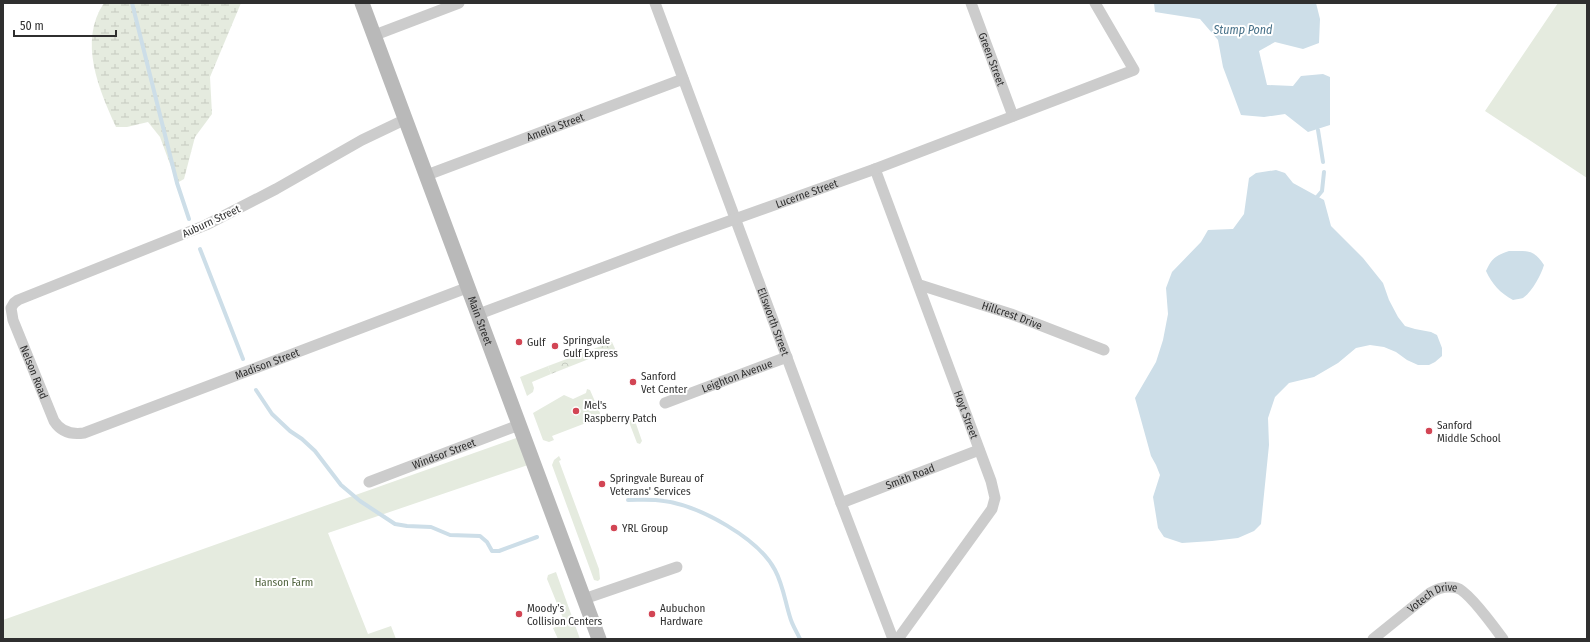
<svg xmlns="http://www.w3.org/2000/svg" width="1590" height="642" font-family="'Fira Sans Condensed',sans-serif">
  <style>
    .green { fill: #e5ebdf }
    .forest { fill: url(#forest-crowns) }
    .wetland { fill: url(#wetland-marsh) }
    .water { fill: #cddee8 }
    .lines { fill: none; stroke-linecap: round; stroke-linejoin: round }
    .stream { stroke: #cddee8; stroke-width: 4 }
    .minor { stroke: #ccc; stroke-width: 11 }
    .secondary { stroke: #b9b9b9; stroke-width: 15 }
    .poi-dot { fill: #d24554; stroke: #fff; stroke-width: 1.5 }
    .labels { text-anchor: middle; stroke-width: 4; stroke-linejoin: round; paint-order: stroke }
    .street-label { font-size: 11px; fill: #2f2f2f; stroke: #fff }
    .poi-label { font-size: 11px; fill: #2f2f2f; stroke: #fff; text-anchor: start }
    .park-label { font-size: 11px; fill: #536641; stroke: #fff }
    .water-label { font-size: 12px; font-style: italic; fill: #467088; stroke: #fff }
  </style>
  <defs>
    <pattern id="forest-crowns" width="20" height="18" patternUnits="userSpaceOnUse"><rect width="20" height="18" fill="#e5ebdf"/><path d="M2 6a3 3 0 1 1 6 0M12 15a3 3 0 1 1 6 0" fill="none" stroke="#c5cac0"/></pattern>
    <pattern id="wetland-marsh" width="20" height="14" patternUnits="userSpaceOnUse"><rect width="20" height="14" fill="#e5ebdf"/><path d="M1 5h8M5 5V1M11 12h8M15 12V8" fill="none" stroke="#c5cac0"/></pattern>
  </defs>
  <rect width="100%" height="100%" fill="#fff"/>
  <path class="green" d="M1558,3H1587V178L1485,111Z
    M548,366L551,374L532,382L534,388L533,392L527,396L520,377Z
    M587,389L590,390L600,413L599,418L552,436L554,440L549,442L543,440L533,413L564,395L573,399L586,393Z
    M634,418L642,441L640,444L637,443L629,422V420Z
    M519,437L528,465L328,533L368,634L391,626L396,639H3V620Z
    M559,456L561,460L559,461L599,569L600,579L598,581L594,580L552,465L554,460Z
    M556,572L580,639H558L553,628L565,623L547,579L548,575Z"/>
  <path class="forest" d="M612,342L616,351L609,353V351L551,374L548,366Z"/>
  <path class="wetland" d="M104,3H241L210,77L212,114L195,137L184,179L177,183L160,137L148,122L127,127H116C99,90 78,41 104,3Z"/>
  <path class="water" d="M1154,3H1316L1320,19L1319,43L1303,49L1275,42L1259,51L1267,85L1293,86L1301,76L1323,74L1330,77V125L1308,132L1285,114L1264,117L1241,115L1223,67L1218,40L1200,19L1155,12Z
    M1276,170L1285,173L1293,183L1324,200L1331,226L1363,258L1383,283L1389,300L1398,317L1405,326L1415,329L1431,332L1437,335L1442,348V356L1435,362L1429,365H1418L1407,360L1396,352L1384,347L1370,345L1356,348L1338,363L1314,377L1289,383L1275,397L1268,418L1269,445L1261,524L1254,531L1238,538L1212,541L1182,543L1164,537L1158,528L1153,497L1160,475L1156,465L1151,456L1135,398L1156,362L1163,340L1168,314L1166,288L1172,272L1201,242L1208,230L1233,229L1244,214L1249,178L1256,173Z
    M1509,251C1526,251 1534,249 1544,265C1541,275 1532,292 1523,298C1521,299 1516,299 1513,300C1500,293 1492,284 1486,271C1492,258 1495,256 1509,251Z"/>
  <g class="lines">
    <path class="stream" d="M132,3L177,183L189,219
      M1318,130L1323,162
      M1317,197L1322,191L1324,172
      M200,249L243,359
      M256,390L272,414L290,431L302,439L315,451L341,485L360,501L395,524L407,526L431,527L450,535L480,536L487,542L492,551H499L537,537
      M628,500C640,500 652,499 664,501C700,506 758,538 775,570C783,585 785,601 790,617C792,625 797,632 800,639"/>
    <g class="minor">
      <path id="s1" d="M655,3L841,503L893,639"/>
      <path id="s2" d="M971,3L1013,116"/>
      <path d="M375,35L459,3"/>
      <path id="s3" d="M406,119L362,140L276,189L206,225L18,300L14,303L11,308L13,320L54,421C61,432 71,435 84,433L469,287"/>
      <path id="s4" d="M875,169L991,481L995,498L992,509L898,639"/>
      <path id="s5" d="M427,175L683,79"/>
      <path id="s6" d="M920,285L1011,314L1104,350"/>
      <path id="s7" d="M479,314L679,239L875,169L1134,70L1095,3"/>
      <path id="s8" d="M665,403L787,357"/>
      <path id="s9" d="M369,482L519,425"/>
      <path id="s10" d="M841,503L979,450"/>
      <path d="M584,599L677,567"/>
      <path id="s11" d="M1373,639L1430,593C1438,588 1446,585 1457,588C1468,591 1495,628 1503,639"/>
    </g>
    <path class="secondary" id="s12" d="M362,3L599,639"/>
  </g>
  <g class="poi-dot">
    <circle cx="519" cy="342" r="4"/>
    <circle cx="555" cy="346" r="4"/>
    <circle cx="633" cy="382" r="4"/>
    <circle cx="576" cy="411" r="4"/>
    <circle cx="1429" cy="431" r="4"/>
    <circle cx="602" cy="484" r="4"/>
    <circle cx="614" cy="528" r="4"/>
    <circle cx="519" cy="614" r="4"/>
    <circle cx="652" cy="614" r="4"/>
  </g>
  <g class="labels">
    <g class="street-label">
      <text dy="4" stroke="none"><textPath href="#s2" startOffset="60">Green Street</textPath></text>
      <text dy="4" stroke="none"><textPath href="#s5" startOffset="137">Amelia Street</textPath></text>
      <text dy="4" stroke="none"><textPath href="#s7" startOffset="349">Lucerne Street</textPath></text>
      <text transform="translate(211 221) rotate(-25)" y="4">Auburn Street</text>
      <text dy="4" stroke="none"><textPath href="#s6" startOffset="97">Hillcrest Drive</textPath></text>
      <text dy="4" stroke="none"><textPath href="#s12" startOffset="339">Main Street</textPath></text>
      <text dy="4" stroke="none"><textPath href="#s1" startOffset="340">Ellsworth Street</textPath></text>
      <text dy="4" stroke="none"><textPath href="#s3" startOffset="791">Madison Street</textPath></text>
      <text dy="4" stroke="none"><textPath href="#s3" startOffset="508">Nelson Road</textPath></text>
      <text dy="4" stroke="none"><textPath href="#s8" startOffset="77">Leighton Avenue</textPath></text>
      <text dy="4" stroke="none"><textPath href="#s4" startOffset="262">Hoyt Street</textPath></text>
      <text dy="4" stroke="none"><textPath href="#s9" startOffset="80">Windsor Street</textPath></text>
      <text dy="4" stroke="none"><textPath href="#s10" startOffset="74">Smith Road</textPath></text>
      <text dy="4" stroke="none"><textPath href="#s11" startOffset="74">Votech Drive</textPath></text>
    </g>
    <g class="poi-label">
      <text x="563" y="344">Springvale<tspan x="563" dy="13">Gulf Express</tspan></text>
      <text x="527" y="346">Gulf</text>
      <text x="641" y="380">Sanford<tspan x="641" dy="13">Vet Center</tspan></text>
      <text x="584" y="409">Mel's<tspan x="584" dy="13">Raspberry Patch</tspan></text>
      <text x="1437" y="429">Sanford<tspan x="1437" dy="13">Middle School</tspan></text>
      <text x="610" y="482">Springvale Bureau of<tspan x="610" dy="13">Veterans' Services</tspan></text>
      <text x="622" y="532">YRL Group</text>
      <text x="527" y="612">Moody’s<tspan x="527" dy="13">Collision Centers</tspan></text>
      <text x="660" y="612">Aubuchon<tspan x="660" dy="13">Hardware</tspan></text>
    </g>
    <g class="park-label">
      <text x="284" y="586">Hanson Farm</text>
    </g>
    <g class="water-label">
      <text x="1243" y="34">Stump Pond</text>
    </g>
  </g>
  <rect width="1590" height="642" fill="none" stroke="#2f2f2f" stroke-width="8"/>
  <path d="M14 30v6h102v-6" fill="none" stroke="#2f2f2f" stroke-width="2"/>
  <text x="20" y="30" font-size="12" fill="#2f2f2f" stroke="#ffffff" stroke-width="3" paint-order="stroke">50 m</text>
</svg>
